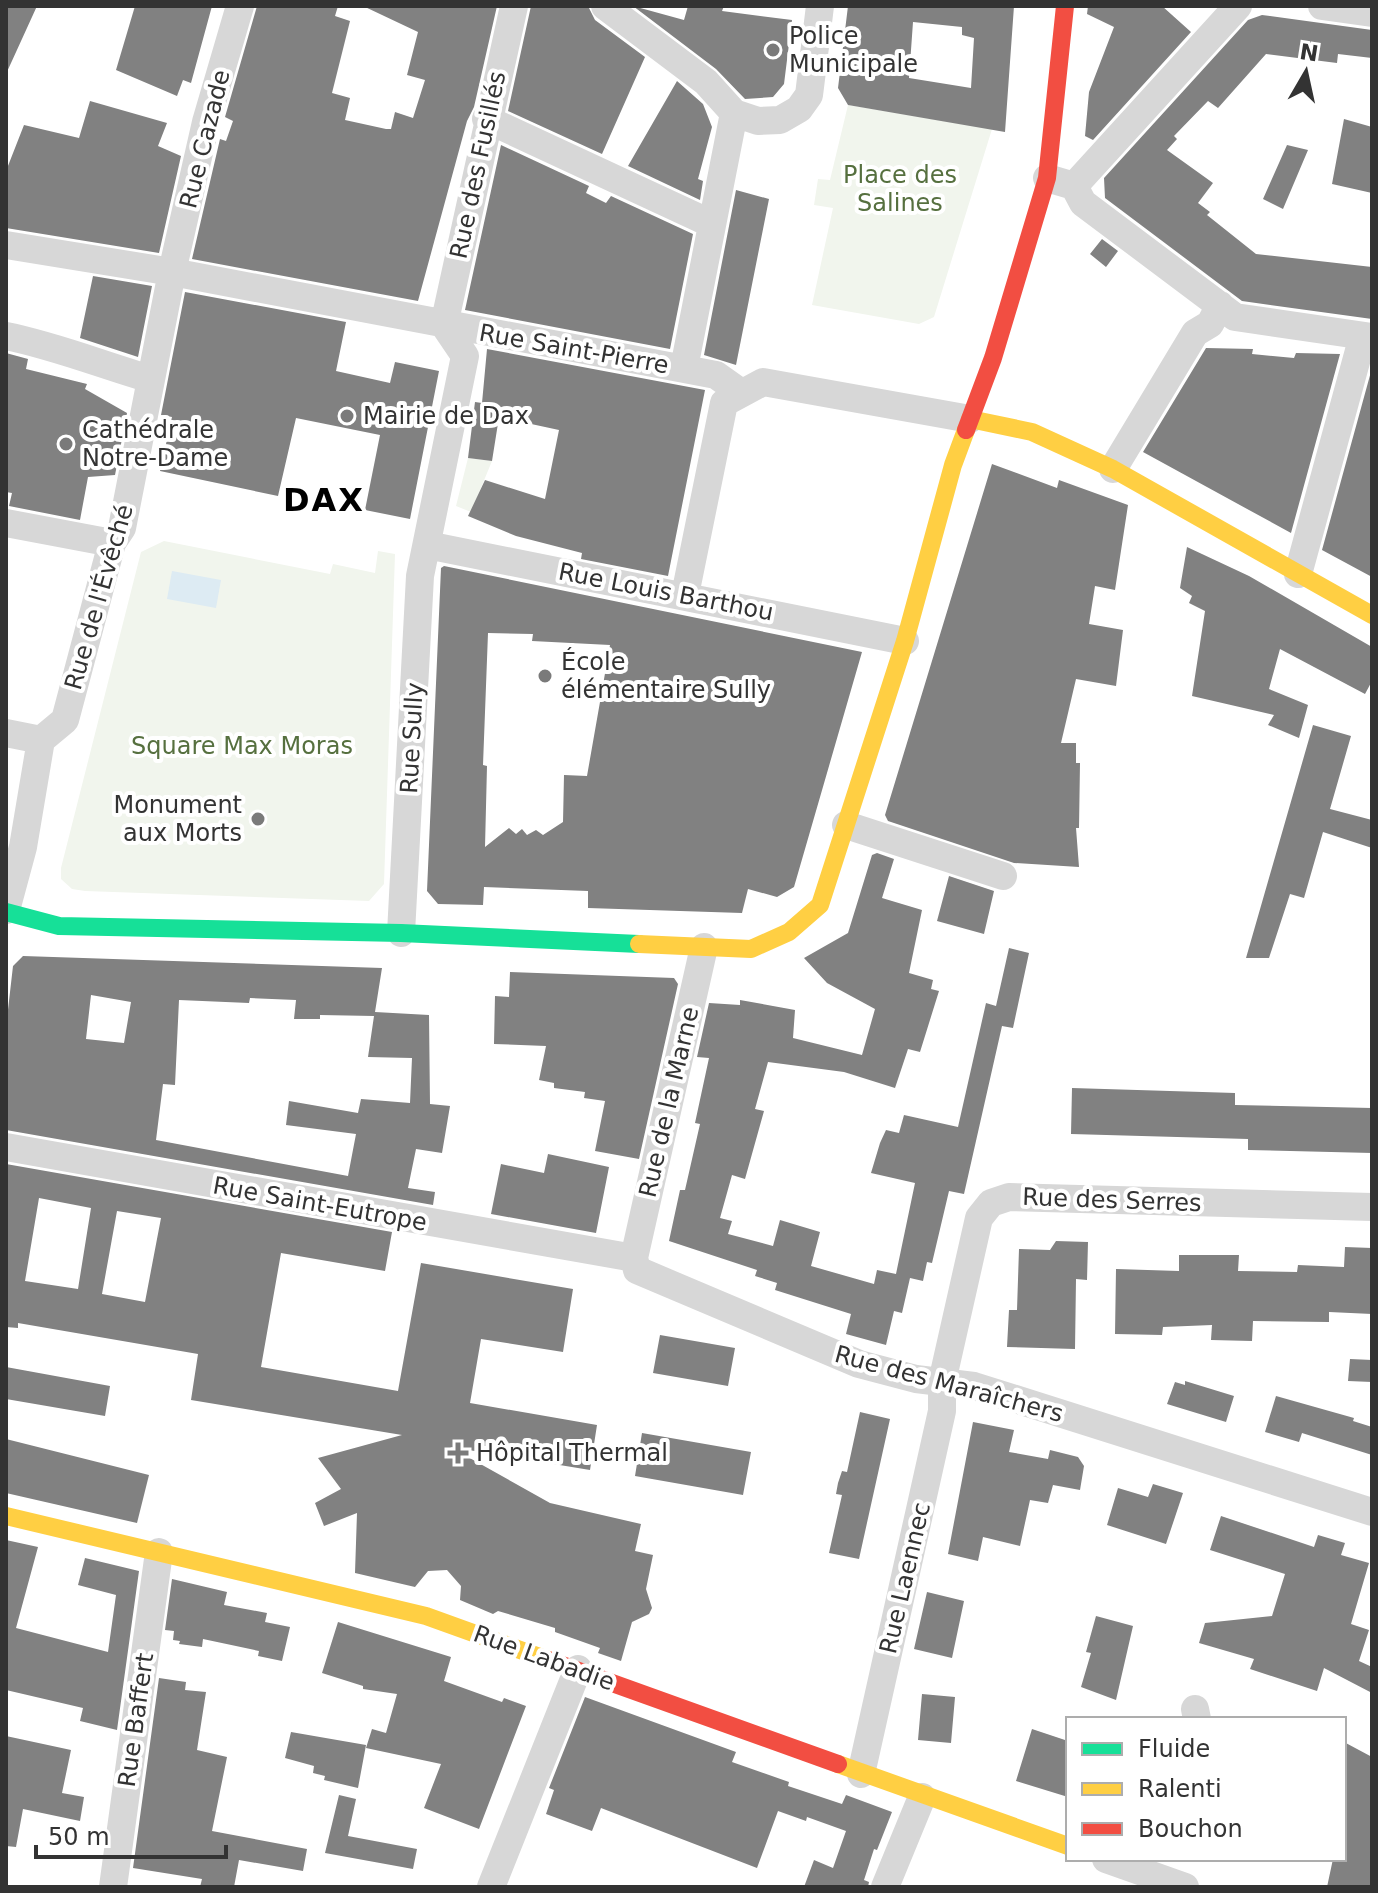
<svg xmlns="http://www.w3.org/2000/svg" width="1378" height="1893" font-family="'DejaVu Sans',sans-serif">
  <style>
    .green { fill: #f1f5ed }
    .water { fill: #ddebf3 }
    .building { fill: #818181; fill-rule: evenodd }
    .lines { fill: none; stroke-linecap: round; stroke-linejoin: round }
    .street { stroke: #d7d7d7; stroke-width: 28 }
    .fast { stroke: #16e098; stroke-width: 18 }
    .slow { stroke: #ffcf43; stroke-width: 18 }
    .jam { stroke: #f24e42; stroke-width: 18 }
    .poi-dot { fill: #7a7a7a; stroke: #fff; stroke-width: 3 }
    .labels { text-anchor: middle; stroke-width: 8; stroke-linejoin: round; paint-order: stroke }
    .poi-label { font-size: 24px; fill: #333; stroke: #fff; text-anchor: start }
    .street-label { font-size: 24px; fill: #333; stroke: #fff }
    .park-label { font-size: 24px; fill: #56703f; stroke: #fff }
    .district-label { font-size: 32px; font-weight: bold; letter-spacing: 2px; fill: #000; stroke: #fff }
  </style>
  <rect width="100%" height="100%" fill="#fff"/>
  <path class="green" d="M848,105L992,129L934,317L919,324L812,305L833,208L814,205L818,179L830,180Z
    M468,458L492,461L471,512L456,506Z
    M164,541L330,574L333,564L375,573L378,551L395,554L384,884L369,901L85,891L72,889L61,879V868L141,552Z"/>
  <path class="water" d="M172,571L221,580L216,608L167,599Z"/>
  <path class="building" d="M6,6H37L6,74Z
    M135,6H212L191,83L183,80L177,96L116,70Z
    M257,6H338L335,16L350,21L332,93L350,98L345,120L386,129H391L395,112L413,118L425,80L407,75L418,32L363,6H497L474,107L467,121L418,301L192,259L220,139L226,141L233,121L225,117Z
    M531,6H588L595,20L645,57L602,154L508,111Z
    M633,6L684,20L688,6H724L722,11L792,20L784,84L773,97L745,99L716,69Z
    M848,6H1014L1005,132L848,105L838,88ZM913,22L962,27V35L974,38L971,88L909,78Z
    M1088,6H1162L1191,32L1093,140L1085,136L1089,92L1114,27L1087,14Z
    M1262,15L1372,30V58L1338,54L1337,63L1266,54L1218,108L1208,101L1174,136L1177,139L1167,150L1213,183L1198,203L1210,212L1207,215L1256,254L1372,267V319L1242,301L1105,198L1104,178L1248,20Z
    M677,81L703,104L712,127L698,179L703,181L700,200L628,166Z
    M90,101L167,123L158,146L181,156L159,253L6,228V171L24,125L79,138Z
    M1344,119L1372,127V193L1332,184Z
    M501,145L589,186L586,193L606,203L611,196L693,234L670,349L465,310Z
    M1287,145L1308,150L1283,209L1263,199Z
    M736,190L769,199L736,365L704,355Z
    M1102,239L1118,251L1106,267L1090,254Z
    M93,276L152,286L138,357L80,338Z
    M185,292L346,322L336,371L390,383L395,362L439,371L410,519L365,510L380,435L296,418L278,496L160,471L172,417L161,415Z
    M1206,348L1253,349L1252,354L1294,358L1296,353L1340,354L1291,533L1143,452Z
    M487,349L705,390L668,576L581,559L582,553L516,536L468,516L485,480L545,499L559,430L499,417L492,461L468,458L475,402L482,403Z
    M6,353L28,359L26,369L87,384L85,389L127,413L115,475L88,477L80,520L9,506L12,493L6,492Z
    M1372,368V577L1322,550Z
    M992,464L1057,488L1059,480L1128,505L1115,590L1095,586L1089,624L1123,630L1116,686L1076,679L1061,743H1076V763H1080L1079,828H1076L1079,867L1014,863L888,821L885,815Z
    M1187,547L1249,576L1372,647V681L1365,694L1280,649L1269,689L1308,705L1299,738L1268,725L1274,715L1192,696L1205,611L1189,603L1192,596L1180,588Z
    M444,566L862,652L794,887L777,897L748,889L742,913L588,908V891L484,887L483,905L438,904L427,891L441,568ZM488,633L533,634L532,641L610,645L587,776L564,775L563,822L543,835L536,830L527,835L522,829L516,834L509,828L485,847L487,766L483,765Z
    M1313,725L1351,736L1330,809L1372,820V848L1323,832L1304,898L1290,894L1269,958H1246Z
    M877,853L894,859L882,898L922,910L909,973L933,980L931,989L939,991L920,1052L908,1049L895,1088L844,1072L768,1062L755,1109L764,1111L745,1179L732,1175L720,1218L732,1221L728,1234L773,1246L780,1220L820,1232L811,1266L874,1284L877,1270L896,1274L915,1183L871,1173L880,1143L886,1130L899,1133L904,1115L958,1127L986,1003L996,1006L1009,948L1029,953L1013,1028L1002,1026L964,1194L949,1191L932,1263L927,1262L923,1281L910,1278L902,1313L894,1311L886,1345L846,1334L851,1314L775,1290L777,1283L755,1276L757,1270L669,1241L680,1190H685L700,1124L695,1123L709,1058L697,1057L709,1003L740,1005V1000L795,1010L793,1038L862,1055L875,1009L827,983L804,958L848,933L872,855Z
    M949,876L994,891L984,934L937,921Z
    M23,956L382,968L375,1012L429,1015L430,1104L450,1106L442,1153L416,1149L408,1188L435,1192L433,1205L6,1130V1027L13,966ZM91,995L131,1002L124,1043L86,1039ZM250,998L296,1000L294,1019H320V1015L374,1016L368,1057L412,1058L410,1103L361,1099L358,1113L289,1101L286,1125L356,1134L348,1176L156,1140L163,1084L175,1085L179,1000L249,1003Z
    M510,972L674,978L678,984L639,1159L595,1151L605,1101L584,1098L585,1092L554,1088V1083L539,1080L546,1046L494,1044L495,996L509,997Z
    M1072,1088L1235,1093V1105L1372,1108V1153L1248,1150V1139L1071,1134Z
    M548,1154L609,1167L596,1233L491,1214L501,1164L544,1173Z
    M6,1164L392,1232L385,1271L281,1253L261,1367L398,1391L421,1263L573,1289L563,1352L481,1339L470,1403L597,1425L590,1470L450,1447L550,1503L641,1524L635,1551L653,1555L646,1589L652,1608L649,1614L632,1622L621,1661L598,1653L600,1648L555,1632V1628L498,1611L493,1614L460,1600L461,1586L447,1570L428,1571L415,1587L355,1573L357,1513L324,1526L315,1503L341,1489L318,1458L402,1435L191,1400L198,1354L18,1323V1328L6,1327ZM39,1198L91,1208L78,1289L25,1281ZM117,1211L161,1218L145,1302L102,1294Z
    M1056,1241L1088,1242L1087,1280L1076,1279L1075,1349L1007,1347L1009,1310H1017L1019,1249L1050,1250Z
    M1345,1247L1372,1248V1314L1329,1312V1322L1253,1321L1252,1341L1211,1340L1212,1325L1163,1327L1162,1335L1115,1334L1116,1269L1179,1271V1255H1239L1238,1271L1297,1272L1298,1265L1344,1267Z
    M660,1335L735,1348L728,1386L653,1373Z
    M1350,1359L1372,1360V1382L1348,1381Z
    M6,1367L110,1386L105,1416L6,1399Z
    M1185,1381L1234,1396L1226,1422L1167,1404L1175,1382L1185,1385Z
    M1276,1396L1354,1418L1353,1421L1372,1427V1455L1302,1433L1299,1442L1265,1432Z
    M860,1412L890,1419L859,1559L829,1553L842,1495L836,1494L838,1483L842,1471L847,1472Z
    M973,1422L1014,1430L1009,1452L1048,1459L1050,1450L1078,1457L1084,1466L1080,1490L1053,1485L1048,1503L1030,1500L1020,1546L983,1537L978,1561L948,1554Z
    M642,1433L751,1452L743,1495L635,1476Z
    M6,1439L149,1475L137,1523L6,1493Z
    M1153,1484L1183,1493L1166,1544L1107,1525L1118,1488L1148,1497Z
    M1221,1516L1314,1547L1318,1535L1345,1543L1341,1555L1369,1563L1351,1624L1369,1630L1359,1661L1372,1667V1693L1324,1668L1317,1691L1250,1669L1254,1659L1199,1643L1205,1623L1272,1616L1285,1574L1210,1550Z
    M6,1540L38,1547L16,1628L108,1652L116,1595L78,1585L85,1558L139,1571L117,1730L80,1721L83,1708L6,1690Z
    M172,1579L227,1592L224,1605L267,1613L265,1622L290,1627L282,1661L258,1656L259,1651L203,1639L202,1647L179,1644L180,1641L173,1640L174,1631L165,1630Z
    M927,1592L964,1601L952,1658L914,1649Z
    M1096,1616L1133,1626L1116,1700L1081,1687L1091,1653L1086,1652Z
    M338,1622L451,1657L444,1681L502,1702L504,1698L526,1706L479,1829L424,1808L441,1764L366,1748L372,1729L386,1733L397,1694L363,1689V1686L322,1673Z
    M159,1678L186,1682L185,1690L206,1692L197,1750L227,1757L212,1831L307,1849L303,1871L239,1860L234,1887H200L202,1879L133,1868Z
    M922,1694L955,1697L951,1743L918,1740Z
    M585,1697L736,1752L732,1762L789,1782L788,1786L842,1804L846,1795L892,1812L877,1850L874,1849L864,1880L869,1882L868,1887H804L814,1860L833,1868L846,1831L807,1817L806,1821L778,1811L757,1868L601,1808L592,1831L546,1814L554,1790L549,1788Z
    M1032,1729L1068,1741V1797L1016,1781Z
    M291,1732L366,1745L358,1788L324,1780L325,1776L313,1773L314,1766L285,1758Z
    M6,1736L71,1750L62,1793L84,1797L80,1821L23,1809L16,1847L6,1846Z
    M1344,1742L1372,1757V1887H1327L1333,1859H1344Z
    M339,1795L356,1799L348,1836L417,1849L413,1869L325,1853Z"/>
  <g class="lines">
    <path class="street" d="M605,6L706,82L734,113L758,121L780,120L799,109L809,95L820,6
      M1322,6L1372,13
      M486,119L712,224
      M1047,178L1074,186L1083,203L1235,317L1372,337
      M1074,186L1238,6
      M6,245L172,272L716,375L740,392
      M6,336C56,346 102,365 151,379
      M684,368L734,113
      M1113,469L1195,333L1210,324L1220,305
      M6,523L112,543
      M427,545L905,641
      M1298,574L1363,336
      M685,595L724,403L763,382L970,419
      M6,733L41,740
      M846,825L1003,876
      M6,910L23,847L41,740L65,720L112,543L122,528L172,272L206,122L240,6
      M401,933L420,576L465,356L444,325L514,6
      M704,947L634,1258L637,1270L859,1364L916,1379L974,1386L1372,1512
      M6,1147L634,1258
      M1195,1709L1197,1719
      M861,1774L942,1411V1382L979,1218L991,1203L1009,1197L1372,1207
      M1106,1859L1185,1887
      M113,1887L159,1552
      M491,1887L578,1669
      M885,1887L922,1797"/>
    <path class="fast" d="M6,912L59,926L401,933L639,944"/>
    <path class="slow" d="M970,419L1032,432L1113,469L1372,615
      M639,944L751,949L789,932L820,905L905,641L953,465L966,430
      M6,1516L426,1616L548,1660
      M838,1764L1068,1846"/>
    <path class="jam" d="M966,430L993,358L1047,178L1065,6
      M548,1660L838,1764"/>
  </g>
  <g class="poi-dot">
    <circle cx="773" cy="50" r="8"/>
    <circle cx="347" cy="416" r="8"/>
    <circle cx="66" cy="444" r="8"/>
    <circle cx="545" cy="676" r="8"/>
    <circle cx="258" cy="819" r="8"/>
    <path d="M454 1441h8v8h8v8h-8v8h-8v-8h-8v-8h8z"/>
  </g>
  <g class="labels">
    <g class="poi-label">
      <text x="789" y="44">Police<tspan x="789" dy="28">Municipale</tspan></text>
      <text x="363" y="424">Mairie de Dax</text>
      <text x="82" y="438">Cathédrale<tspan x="82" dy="28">Notre-Dame</tspan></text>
      <text x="561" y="670">École<tspan x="561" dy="28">élémentaire Sully</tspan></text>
      <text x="242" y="813" text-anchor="end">Monument<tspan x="242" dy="28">aux Morts</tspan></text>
      <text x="476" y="1461">Hôpital Thermal</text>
    </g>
    <g class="street-label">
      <text transform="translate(205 139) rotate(-76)" y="8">Rue Cazade</text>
      <text transform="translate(478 165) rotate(-78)" y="8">Rue des Fusillés</text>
      <text transform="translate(574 349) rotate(10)" y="8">Rue Saint-Pierre</text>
      <text transform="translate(666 592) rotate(11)" y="8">Rue Louis Barthou</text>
      <text transform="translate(99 597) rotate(-74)" y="8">Rue de l'Évêché</text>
      <text transform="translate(412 738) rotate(-87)" y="8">Rue Sully</text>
      <text transform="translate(669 1102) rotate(-77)" y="8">Rue de la Marne</text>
      <text transform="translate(1112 1200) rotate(2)" y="8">Rue des Serres</text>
      <text transform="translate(320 1204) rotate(10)" y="8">Rue Saint-Eutrope</text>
      <text transform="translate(949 1384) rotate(15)" y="8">Rue des Maraîchers</text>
      <text transform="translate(905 1578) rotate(-77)" y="8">Rue Laennec</text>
      <text transform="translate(544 1658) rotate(20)" y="8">Rue Labadie</text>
      <text transform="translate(136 1720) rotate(-82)" y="8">Rue Baffert</text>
    </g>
    <g class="park-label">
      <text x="900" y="183">Place des<tspan x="900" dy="28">Salines</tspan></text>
      <text x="242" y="754">Square Max Moras</text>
    </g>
    <g class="district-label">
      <text x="324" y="511">DAX</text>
    </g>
  </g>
  <rect width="1378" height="1893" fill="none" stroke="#333333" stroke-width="16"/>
  <rect x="1066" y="1717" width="280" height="144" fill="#ffffff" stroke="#adadad" stroke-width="2"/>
  <rect x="1082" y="1743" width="40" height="12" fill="#16e098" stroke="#adadad" stroke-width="2"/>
  <text x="1138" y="1757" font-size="24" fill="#333333">Fluide</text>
  <rect x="1082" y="1783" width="40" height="12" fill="#ffcf43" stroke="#adadad" stroke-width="2"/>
  <text x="1138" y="1797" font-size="24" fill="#333333">Ralenti</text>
  <rect x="1082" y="1823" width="40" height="12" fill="#f24e42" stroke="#adadad" stroke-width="2"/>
  <text x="1138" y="1837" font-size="24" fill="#333333">Bouchon</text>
  <g transform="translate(1306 72) rotate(9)" stroke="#ffffff" stroke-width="6" paint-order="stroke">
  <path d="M0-6L14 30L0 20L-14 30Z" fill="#333333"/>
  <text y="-12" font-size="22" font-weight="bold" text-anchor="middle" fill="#333333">N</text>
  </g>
  <path d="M36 1845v12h190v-12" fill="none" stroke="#333333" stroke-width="4"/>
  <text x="48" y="1845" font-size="24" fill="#333333" stroke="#ffffff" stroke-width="6" paint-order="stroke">50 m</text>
</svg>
